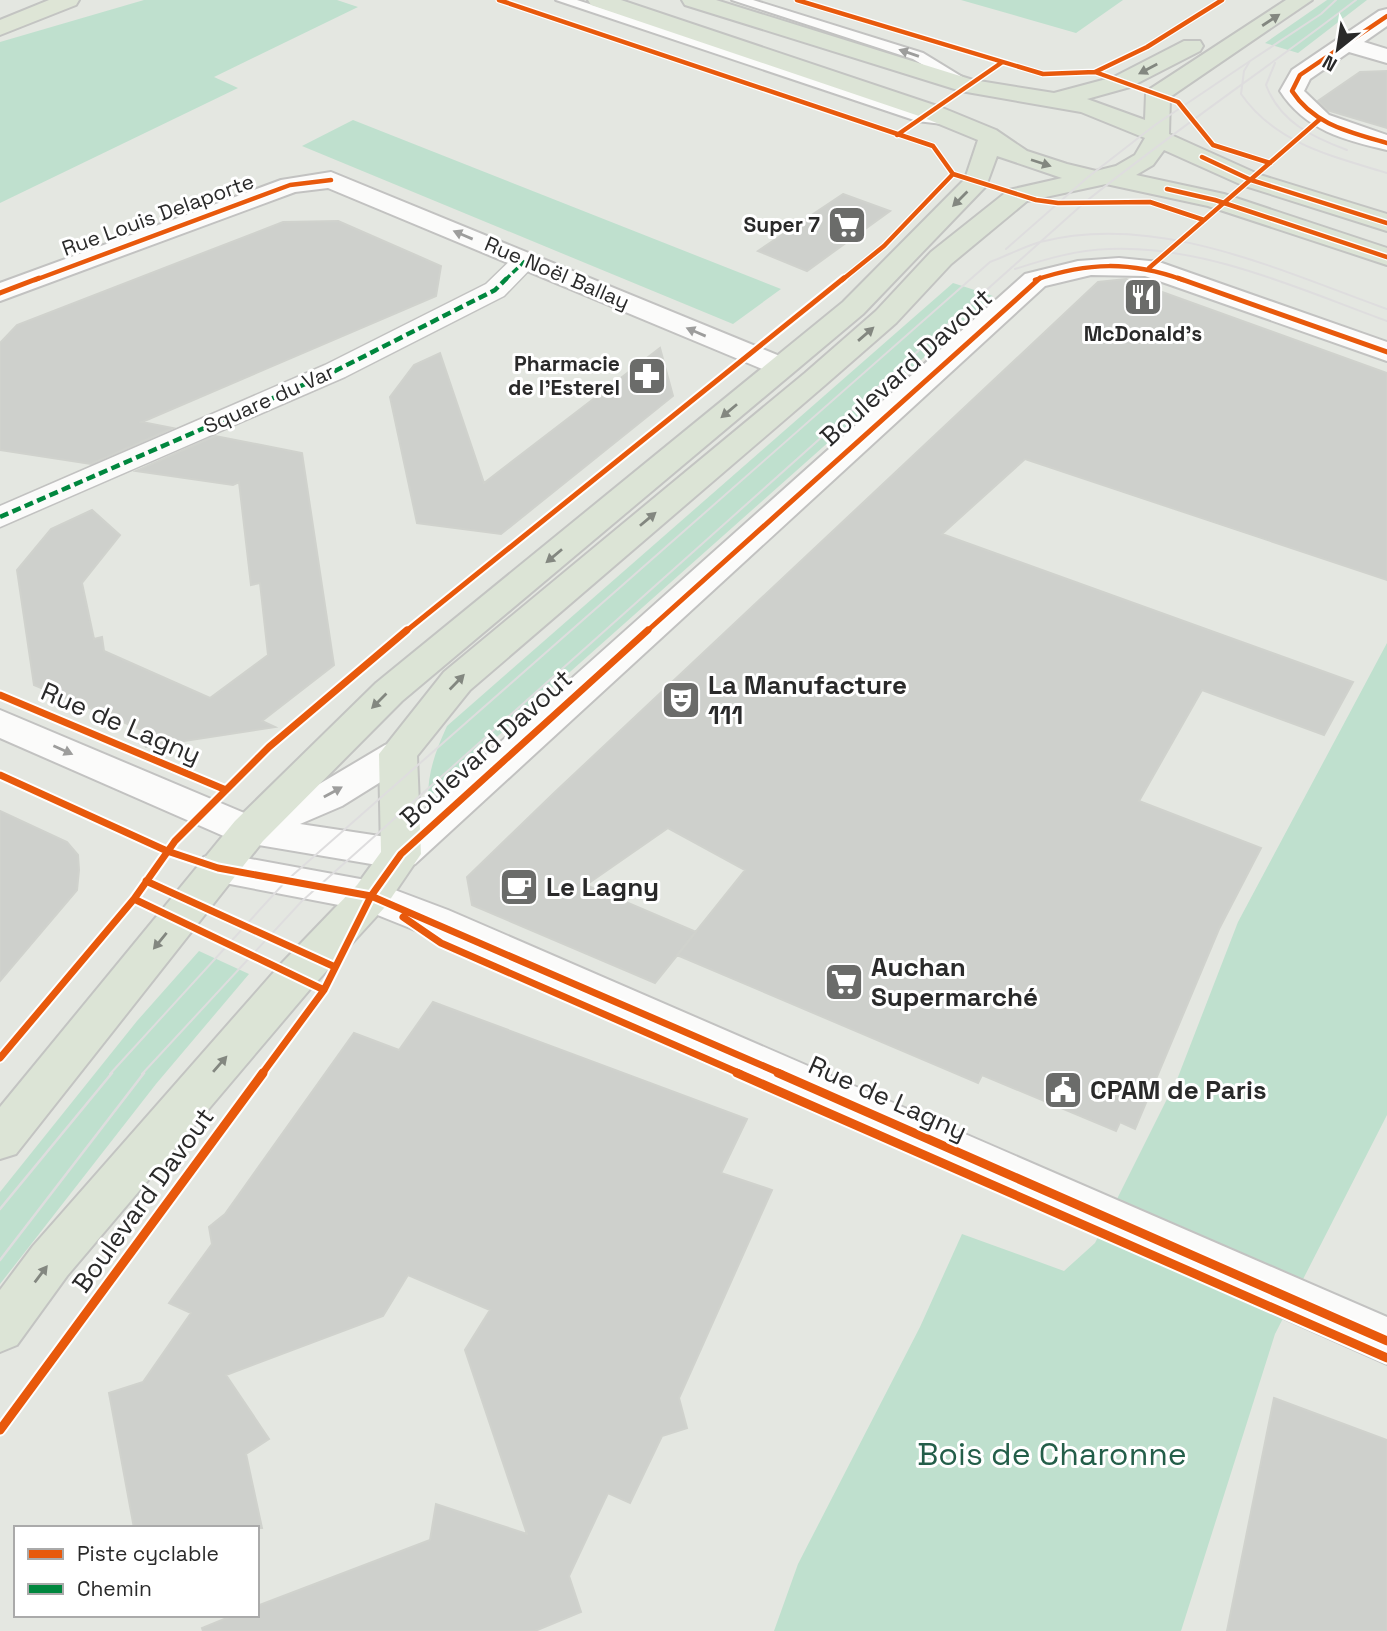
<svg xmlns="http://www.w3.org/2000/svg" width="1387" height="1631" font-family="'Space Grotesk',sans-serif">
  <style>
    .green { fill: #bfe0ce }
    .building { fill: #ced0cc; stroke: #d0d2cd; stroke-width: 2 }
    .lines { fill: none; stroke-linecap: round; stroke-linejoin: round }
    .service-casing { stroke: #c2c2c1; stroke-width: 4 }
    .pedestrian-casing { stroke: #c2c2c1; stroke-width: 3 }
    .minor-casing { stroke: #c2c2c1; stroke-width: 4 }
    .primary-casing { stroke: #c3c4c2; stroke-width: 4 }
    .trunk-casing { stroke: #c3c4c2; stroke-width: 4 }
    .service { fill: #fbfbfa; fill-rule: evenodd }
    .pedestrian { fill: #fbfbfa; fill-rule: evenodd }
    .minor { fill: #fbfbfa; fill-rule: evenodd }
    .primary { fill: #dce4d6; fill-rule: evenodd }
    .trunk { fill: #dee5d6; fill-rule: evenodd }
    .tram-far1 { stroke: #deddde; stroke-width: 2 }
    .tram { stroke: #deddde; stroke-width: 2.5 }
    .quiet-far1 { stroke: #00873e; stroke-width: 3.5; stroke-dasharray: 7 3.5; stroke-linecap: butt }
    .quiet { stroke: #00873e; stroke-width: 4.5; stroke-dasharray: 9 4.5; stroke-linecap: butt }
    .cycleway-far3-casing { stroke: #fff; stroke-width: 7 }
    .cycleway-far2-casing { stroke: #fff; stroke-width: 9 }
    .cycleway-far1-casing { stroke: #fff; stroke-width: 11 }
    .cycleway-casing { stroke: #fff; stroke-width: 13 }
    .cycleway-far3 { stroke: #e8590c; stroke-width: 4.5 }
    .cycleway-far2 { stroke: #e8590c; stroke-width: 5 }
    .cycleway-far1 { stroke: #e8590c; stroke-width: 7 }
    .cycleway { stroke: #e8590c; stroke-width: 9 }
    .oneway { fill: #838780 }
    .oneway2 { fill: #9d9d9c }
    .labels { text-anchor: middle; stroke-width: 6; stroke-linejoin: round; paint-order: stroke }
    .far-street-label { font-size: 21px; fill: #2a2a2a; stroke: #fff }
    .far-poi-label { font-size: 21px; font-weight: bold; fill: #2a2a2a; stroke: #fff; text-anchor: end }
    .street-label { font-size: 26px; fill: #2a2a2a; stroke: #fff }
    .poi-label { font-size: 26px; font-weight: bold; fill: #2a2a2a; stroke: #fff; text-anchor: start }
    .near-park-label { font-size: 32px; fill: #235e49; stroke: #fff }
  </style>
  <rect width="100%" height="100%" fill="#e4e7e1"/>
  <path class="green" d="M144,0H337L358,7L214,77L238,88L0,203V42Z
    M961,0H1123L1076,33Z
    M1327,0H1367L1298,53L1265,43Z
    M353,120L781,289L733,324L302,146Z
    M953,283L993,296L428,798C428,771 436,750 447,726Z
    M1387,643V1115L1275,1334L1181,1631H774L798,1564L920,1327L962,1234L1064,1271L1095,1243L1178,1077L1238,922Z
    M199,951L249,974L156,1084L0,1284V1192L137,1021Z"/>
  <path class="building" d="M1387,71V128L1327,110L1318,101L1360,72Z
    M843,194L890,211L807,271L758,251Z
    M338,221L441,266L436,296L142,422L173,428L91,464L0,450V343L17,325L283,222Z
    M1126,279L1387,373V580L1025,459L942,534L1353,682L1324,735L1202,690L1139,801L1261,848L1219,929L1135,1129L1120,1122L1116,1131L982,1075L978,1083L677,955L745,870L668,828L586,885L696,932L655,983L472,905L467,877L555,792L1098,282Z
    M660,348L673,396L501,534L417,523L390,397L414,365L440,353L484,483Z
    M215,436L302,453L334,665L262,721L275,727L145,747L159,737L34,685L17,570L51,529L92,510L120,535L82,583L94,639L102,637L104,651L210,698L268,655L260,583L251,585L239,482L233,485L136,471Z
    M0,811L67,842L78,855L79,870L77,890L0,981Z
    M433,1002L747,1119L721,1173L772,1190L679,1398L687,1428L662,1436L630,1503L608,1493L569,1576L581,1612L535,1631H203L202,1628L234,1615H257V1606L430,1540L436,1504L527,1534L465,1350L490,1310L408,1275L383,1316L226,1375L269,1439L246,1454L262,1528H134L109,1393L143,1382L191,1313L169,1303L212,1244L209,1227L225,1214L354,1033L399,1050Z
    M1274,1398L1387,1440V1631H1227Z"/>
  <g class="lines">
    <g class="service-casing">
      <path id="service" d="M556,0H577L924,113L951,115L959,120L951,125L917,121Z
        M732,0H753L923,53L977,86L969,91L964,89L913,59Z"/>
    </g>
    <g class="pedestrian-casing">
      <path id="pedestrian" d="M525,253L534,255L538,261L504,296L345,377L0,527V506L325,365L486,284L516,255Z"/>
    </g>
    <g class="minor-casing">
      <path id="minor" d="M1387,9V26L1364,42L1387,49V63L1349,52L1310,79L1304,91L1329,115L1387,135V150C1344,140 1305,130 1280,91L1292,70L1379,11Z
        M331,172L792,361L797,367L792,373L782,376L772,373L328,188L295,192L0,301V283L281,180Z
        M1119,258L1159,262L1387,342V361L1145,276L1091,275L1045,286L415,864L401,869L235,841L0,738V710L249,815L316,786L385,745L398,741L411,745L417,754L411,763L342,806L300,824L393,838L1025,274L1078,261Z
        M218,853L371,881L448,910L1387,1317V1364L420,932L365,910L204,879L198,868L204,857Z"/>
    </g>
    <g class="primary-casing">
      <path id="primary" d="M588,0H621L940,107L996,130L1027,151L1067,164L1096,171L1116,166L1135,155L1145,138L1081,112L961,91L685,5L682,0H716L973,80L1054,93L1114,77L1184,41H1200L1203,46L1200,51L1130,87L1087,99L1145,120L1146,94L1150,89L1286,0H1312L1170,97L1169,134L1260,175L1387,214V231L1242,185L1164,150L1153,165L1136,175L1224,194L1387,248V265L1208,206L1106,184L1027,201L951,264L896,323L825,385L470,690L417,756L421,854L385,907L311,988L67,1276L17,1345L0,1352V1290L33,1246L281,964L357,885L381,852L379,754L444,672L805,373L876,311L931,252L1009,190L1062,178L997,156L986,186L863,314L402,701L263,841L16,1154L0,1159V1107L235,821L376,683L843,302L965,179L978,140L922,117L591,5Z"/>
    </g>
    <g class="trunk-casing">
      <path id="trunk" d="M49,0H79L76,5L0,35V20Z"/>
    </g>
    <use href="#service" class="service"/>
    <use href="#pedestrian" class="pedestrian"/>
    <use href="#minor" class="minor"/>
    <use href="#primary" class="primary"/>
    <use href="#trunk" class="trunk"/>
    <path class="tram-far1" d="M1336,0L1321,14L1250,61L1244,71L1241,94C1276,144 1332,156 1387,173
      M1275,63L1266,85C1280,122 1312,137 1347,150
      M1006,249L1088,177L1155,125L1250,61
      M1015,269C1046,259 1076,250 1109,249C1205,245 1299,289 1387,321
      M110,1074L286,881L990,262C1006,256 1023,247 1040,242C1158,212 1278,270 1387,309
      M142,1074L302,901L1084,203C1172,132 1266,69 1356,0"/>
    <path class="tram" d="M0,1209L112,1073
      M0,1260L144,1073"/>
    <path class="quiet-far1" d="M505,280L525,261"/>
    <path class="quiet" d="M0,517L335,371L495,290L507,278"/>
    <g class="cycleway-far3-casing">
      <path id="cycleway-far3" d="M499,0L933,146L953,174
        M797,0L1043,74L1095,72L1147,47L1222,0
        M1387,16L1300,75L1292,91C1314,125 1350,132 1387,143
        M1095,72L1178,102L1213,145L1270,163
        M897,135L1001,63
        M1202,157L1251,180L1387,223
        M953,174L1036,200L1058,203L1150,202L1204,220
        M1167,189L1215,200L1387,257
        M1149,268L1319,120
        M35,280L290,185L331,180
        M842,280L884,246L953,174
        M1035,280C1088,262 1130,261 1183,280"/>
    </g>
    <g class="cycleway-far2-casing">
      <path id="cycleway-far2" d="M1178,278L1387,352
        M0,293L39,278
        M405,632L844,278
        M646,632L1040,278"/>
    </g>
    <g class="cycleway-far1-casing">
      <path id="cycleway-far1" d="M0,695L226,790
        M0,775L167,851L218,868L371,896L782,1074
        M146,881L335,967
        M134,899L324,990
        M403,917L441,943L741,1074
        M0,1058L134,899L175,841L269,747L407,630
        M262,1074L324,990L371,896L401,854L648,630"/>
    </g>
    <g class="cycleway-casing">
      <path id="cycleway" d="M737,1073L1387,1358
        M778,1073L1387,1341
        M0,1430L263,1073"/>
    </g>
    <use href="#cycleway-far3" class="cycleway-far3"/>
    <use href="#cycleway-far2" class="cycleway-far2"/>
    <use href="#cycleway-far1" class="cycleway-far1"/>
    <use href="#cycleway" class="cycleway"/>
  </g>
  <defs><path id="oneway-solid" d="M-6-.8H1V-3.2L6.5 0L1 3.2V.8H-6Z" transform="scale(1.75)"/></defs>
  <g class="oneway">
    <use href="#oneway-solid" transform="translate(1271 20) rotate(-33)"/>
    <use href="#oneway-solid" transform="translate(1148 69) rotate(152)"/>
    <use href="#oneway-solid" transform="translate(1041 163) rotate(18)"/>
    <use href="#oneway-solid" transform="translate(960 199) rotate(135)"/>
    <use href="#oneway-solid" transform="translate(866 334) rotate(-41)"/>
    <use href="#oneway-solid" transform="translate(729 411) rotate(140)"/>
    <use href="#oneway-solid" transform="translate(648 519) rotate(-40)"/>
    <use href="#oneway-solid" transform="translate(554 556) rotate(140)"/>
    <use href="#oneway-solid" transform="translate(457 682) rotate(-46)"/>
    <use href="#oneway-solid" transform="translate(379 701) rotate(135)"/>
    <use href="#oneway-solid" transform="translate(160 941) rotate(129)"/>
    <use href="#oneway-solid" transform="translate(220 1064) rotate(-49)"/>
    <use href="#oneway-solid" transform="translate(41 1274) rotate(-53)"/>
  </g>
  <g class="oneway2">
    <use href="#oneway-solid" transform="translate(909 53) rotate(-161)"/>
    <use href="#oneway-solid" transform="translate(463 235) rotate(-157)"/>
    <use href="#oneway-solid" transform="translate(696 332) rotate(-157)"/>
    <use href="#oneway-solid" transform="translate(63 750) rotate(24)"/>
    <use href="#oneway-solid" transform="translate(333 792) rotate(-29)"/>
  </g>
  <defs>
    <g id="supermarket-square" transform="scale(2.0125)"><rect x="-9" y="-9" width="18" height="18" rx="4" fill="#6b6c6a" stroke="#fff"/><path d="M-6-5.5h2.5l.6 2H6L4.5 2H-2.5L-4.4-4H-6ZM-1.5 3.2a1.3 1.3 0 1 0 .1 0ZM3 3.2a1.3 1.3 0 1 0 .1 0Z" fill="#fff"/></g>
    <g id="restaurant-square" transform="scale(2.0125)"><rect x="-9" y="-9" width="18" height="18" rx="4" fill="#6b6c6a" stroke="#fff"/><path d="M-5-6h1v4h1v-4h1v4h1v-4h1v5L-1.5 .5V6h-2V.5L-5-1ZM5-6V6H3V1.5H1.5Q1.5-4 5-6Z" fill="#fff"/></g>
    <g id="pharmacy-square" transform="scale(2.0125)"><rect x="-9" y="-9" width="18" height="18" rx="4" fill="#6b6c6a" stroke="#fff"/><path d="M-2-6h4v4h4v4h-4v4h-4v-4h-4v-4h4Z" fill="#fff"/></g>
    <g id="theatre-square" transform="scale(2.0125)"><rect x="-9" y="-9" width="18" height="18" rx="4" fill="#6b6c6a" stroke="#fff"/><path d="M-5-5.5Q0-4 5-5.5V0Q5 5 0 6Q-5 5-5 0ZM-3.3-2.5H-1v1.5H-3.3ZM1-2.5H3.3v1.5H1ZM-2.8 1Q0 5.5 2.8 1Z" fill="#fff"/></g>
    <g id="cafe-square" transform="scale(2.0125)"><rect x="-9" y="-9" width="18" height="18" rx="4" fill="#6b6c6a" stroke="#fff"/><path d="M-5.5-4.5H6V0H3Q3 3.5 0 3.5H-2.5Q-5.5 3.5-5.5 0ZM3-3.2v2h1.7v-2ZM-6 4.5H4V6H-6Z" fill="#fff"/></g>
    <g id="civic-square" transform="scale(2.0125)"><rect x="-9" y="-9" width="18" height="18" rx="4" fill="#6b6c6a" stroke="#fff"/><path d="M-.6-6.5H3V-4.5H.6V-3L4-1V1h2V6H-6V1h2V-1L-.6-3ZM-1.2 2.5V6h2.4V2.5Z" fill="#fff"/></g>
  </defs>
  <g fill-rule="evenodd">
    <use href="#supermarket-square" x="847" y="225"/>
    <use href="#restaurant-square" x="1143" y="297"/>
    <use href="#pharmacy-square" x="647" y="376"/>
    <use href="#theatre-square" x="681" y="700"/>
    <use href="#cafe-square" x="519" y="887"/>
    <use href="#supermarket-square" x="844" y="982"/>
    <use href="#civic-square" x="1063" y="1090"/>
  </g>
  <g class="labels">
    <g class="far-street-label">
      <text transform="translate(158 215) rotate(-20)" y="7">Rue Louis Delaporte</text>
      <text transform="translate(557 273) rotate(23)" y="7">Rue Noël Ballay</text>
      <text transform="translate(269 399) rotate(-24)" y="7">Square du Var</text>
    </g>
    <g class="far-poi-label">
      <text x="820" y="232">Super 7</text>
      <text x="1143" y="341" text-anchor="middle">McDonald's</text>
      <text x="620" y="371">Pharmacie<tspan x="620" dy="24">de l'Esterel</tspan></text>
    </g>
    <g class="street-label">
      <text transform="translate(906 367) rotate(-42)" y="9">Boulevard Davout</text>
      <text transform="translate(121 723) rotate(23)" y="9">Rue de Lagny</text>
      <text transform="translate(486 748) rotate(-42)" y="9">Boulevard Davout</text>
      <text transform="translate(888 1098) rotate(24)" y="9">Rue de Lagny</text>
      <text transform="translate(143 1200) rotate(-54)" y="9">Boulevard Davout</text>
    </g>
    <g class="poi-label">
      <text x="708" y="694">La Manufacture<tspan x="708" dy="30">111</tspan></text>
      <text x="546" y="896">Le Lagny</text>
      <text x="871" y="976">Auchan<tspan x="871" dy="30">Supermarché</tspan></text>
      <text x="1090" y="1099">CPAM de Paris</text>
    </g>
    <g class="near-park-label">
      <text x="1052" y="1465">Bois de Charonne</text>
    </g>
  </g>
  <rect x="14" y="1526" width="245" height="91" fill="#ffffff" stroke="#aaaaaa" stroke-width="2"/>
  <rect x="28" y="1549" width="35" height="10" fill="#e8590c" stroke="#aaaaaa" stroke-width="2"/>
  <text x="77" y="1561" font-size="21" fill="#2a2a2a">Piste cyclable</text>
  <rect x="28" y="1584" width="35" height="10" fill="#00873e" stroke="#aaaaaa" stroke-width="2"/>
  <text x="77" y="1596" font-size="21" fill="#2a2a2a">Chemin</text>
  <g transform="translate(1338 49) rotate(210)" stroke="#ffffff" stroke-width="5" paint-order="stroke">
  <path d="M0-5L12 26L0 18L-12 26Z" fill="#2a2a2a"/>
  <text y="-10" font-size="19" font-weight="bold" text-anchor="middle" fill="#2a2a2a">N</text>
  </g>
</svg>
